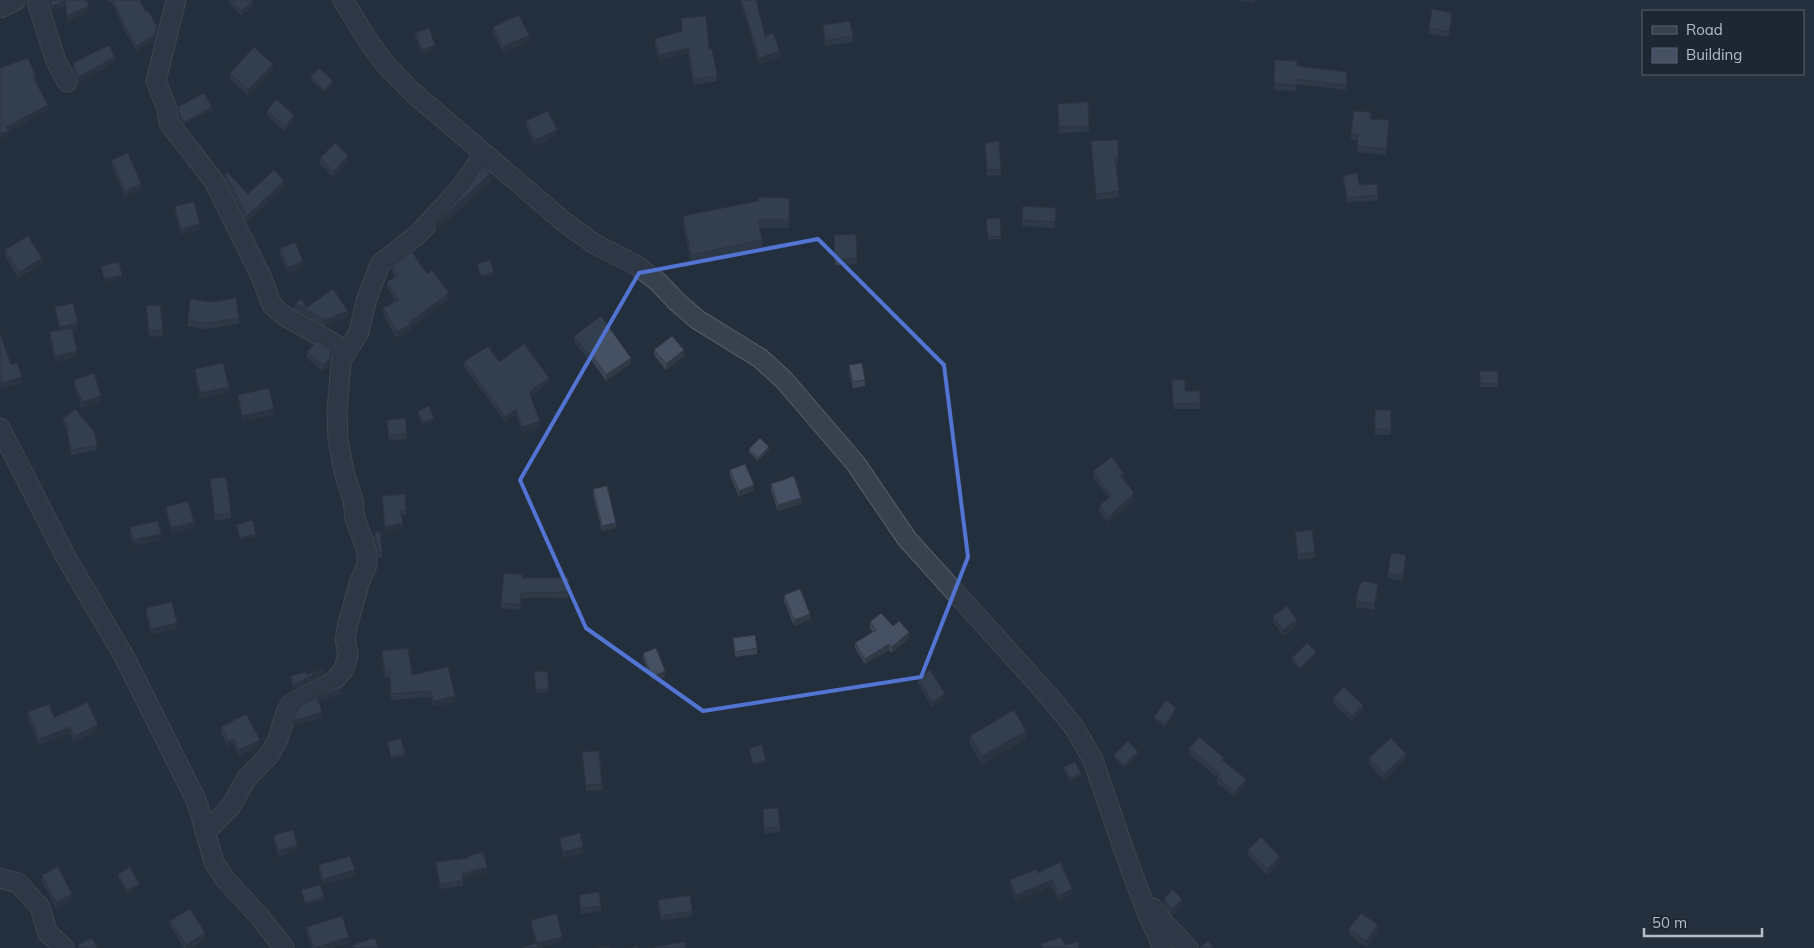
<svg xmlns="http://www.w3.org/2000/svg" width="1814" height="948" font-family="Mulish,sans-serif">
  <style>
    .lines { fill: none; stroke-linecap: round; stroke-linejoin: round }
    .minor-casing { stroke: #565f6c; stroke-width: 21 }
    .minor { stroke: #38414e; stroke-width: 19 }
    .wall { fill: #3b4654 }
    .shaded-wall { fill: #303945 }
    .building { fill: #455162; stroke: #303945 }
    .marked { fill: none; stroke: #5274d3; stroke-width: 4; stroke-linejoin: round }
  </style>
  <rect width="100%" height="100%" fill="#242f3e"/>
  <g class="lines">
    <g class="minor-casing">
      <path id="minor" d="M38,0V5L56,61L67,82
        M176,0L156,81L167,109L169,123L214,181L261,276L272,305L283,315L347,351
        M343,0L369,42L386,65L411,91L563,221L593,243L636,265L658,282L677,302L698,320L760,358L784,380L856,464L907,539L1047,694L1074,727L1093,760L1128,862L1147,912L1163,948
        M0,8L16,0
        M0,428L67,559L124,656L197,802L214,862L225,879L260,917L284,948
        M205,833L231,806L247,778L270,754L278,739L286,712L291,704L334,681L344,669L348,654L345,640L348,623L360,581L367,565V551L355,518L353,500L344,472L338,439L337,410L341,361L359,332L366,301L380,264L418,234L459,190L484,154
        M0,878L18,883L40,907L47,932L64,948
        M1153,908L1165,924L1188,948"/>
    </g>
    <use href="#minor" class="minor"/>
  </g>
  <path class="wall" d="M48,0H64L65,6L52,12Z
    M107,0H140L145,12L157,32L154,41L136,51L123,27L112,2L109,3Z
    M229,0H252L253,6L241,16L229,2Z
    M740,0H756L765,36L780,57L759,64Z
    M1236,0H1255V3Z
    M681,18L709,49L717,76V81L693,85L688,53L659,61L655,45V39L682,32Z
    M1452,18L1449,37L1429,34V28Z
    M823,25L853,36V42L825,46Z
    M493,27L529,41L503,53L493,33Z
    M415,33L435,48L422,53L415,36Z
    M1275,60L1297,66L1347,78L1346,90L1296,84V91L1274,90Z
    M115,62L78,83L73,69V63Z
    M273,69L248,96L230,79V73Z
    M311,77L333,84L325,93L311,80Z
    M1058,104L1089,126V132L1059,133Z
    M178,107L212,110L184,124L180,118Z
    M267,111L294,120L285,131L267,116Z
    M1371,119L1389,126L1386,155L1357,152V140H1351V134Z
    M526,121L557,135L535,146L526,127Z
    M1118,140V163H1116L1119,197L1096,200L1091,141Z
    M985,143L1001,169V175L987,176Z
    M320,158L348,162L333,177L320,164Z
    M112,160L141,190L125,197L112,166Z
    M225,173L248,194L284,187L247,222L225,179Z
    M1343,176L1378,195V200L1347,203L1343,180Z
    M789,198V228H759L762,240V248L691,263L683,224V216Z
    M175,206L200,230L181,234L175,212Z
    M1023,206L1056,208L1055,228L1022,226Z
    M1000,218L1001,239L988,240L986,219Z
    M834,241L857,258V264L835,265Z
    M280,249L303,267L288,273L280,254Z
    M5,250L42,263L19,278L5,256Z
    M392,266L427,274L449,299L411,327V330L397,338L383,314V308L396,301L387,288V282L395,277L392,271Z
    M212,302L239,318V324L206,329L188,326V321Z
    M295,303L306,308L348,316L325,326L295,309Z
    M146,306L163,330V336L149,337Z
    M55,307L78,328L72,330L77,357L55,362L50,338V332L60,330L55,312Z
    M0,333L11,365L22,383L2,389L0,382Z
    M574,336L631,363L606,381L590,358L588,360L574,341Z
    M654,350L684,356L666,370L654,355Z
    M307,352L331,355L330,363L323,371L307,358Z
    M464,362H499L549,383L531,396L540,426L522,433L516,414L505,422L464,367Z
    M849,365L865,380V386L853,388L849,371Z
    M195,369L229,392L200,399L195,375Z
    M1480,371H1498V387H1480Z
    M74,380L101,401L82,408L74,385Z
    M1172,380L1185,391H1200V409H1173Z
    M238,395L274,415L242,421L238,400Z
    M1375,410H1391V435H1375Z
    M418,411L434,421L423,425L418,414Z
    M63,419L97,446V450L71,455L66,428L63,423Z
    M387,420L407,433V439L389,441Z
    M749,449L769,450L758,461L749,452Z
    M730,470L754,490L739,497L730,476Z
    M1093,471L1124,479L1123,480L1133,501L1108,522L1099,512V506L1109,498L1093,477Z
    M210,479L231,513V518L215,521L210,485Z
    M771,484L801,504L778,511L771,490Z
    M593,489L616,528L602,531L593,495Z
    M382,496L406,510V515H401L403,527L385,532Z
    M166,507L194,527L172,534L166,513Z
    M130,527L161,540L133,546L130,533Z
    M1295,532L1315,552V558L1298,560Z
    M374,533L382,552V558H378V547L374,538Z
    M1406,561L1403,581L1388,578V573Z
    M523,578H568V598H521L520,610L501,608V603Z
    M1378,590L1374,610L1356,607V601Z
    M784,595L810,620L794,626L784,601Z
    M146,608L177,628L151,635L146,613Z
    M1273,616L1297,626L1283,636L1273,622Z
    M870,622L893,626L909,638L892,653L889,650L865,664L855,648V643L873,632L870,628Z
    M733,638L757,648V654L735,657Z
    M382,651L412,675L455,702L434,707L431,697L391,700L390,677L385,678L382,657Z
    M643,653L665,677L652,682L643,658Z
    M1316,654L1301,670L1292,661V658Z
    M547,671L549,692L536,693L534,672Z
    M323,674L293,690L291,680V676Z
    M918,678L945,699L932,707L918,684Z
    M1333,698L1363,710L1352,721L1333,703Z
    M1176,710L1165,727L1154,719V717Z
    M28,712L98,730L74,742L70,733L39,745L28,718Z
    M221,727L260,746L239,756L234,744L228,747L221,733Z
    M970,736L1026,739L982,765L970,744Z
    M1189,748L1224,761L1246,784L1235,797L1217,783V777L1189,754Z
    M582,752L602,784V790L586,791Z
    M1114,755H1138L1124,768L1114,757Z
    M1369,758L1406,759L1384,780L1369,764Z
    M1064,767L1081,776L1070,781L1064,770Z
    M763,809L780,827V832L764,834Z
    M274,835L297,851L278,857L274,841Z
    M560,838L583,853L563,858L560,844Z
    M1248,850L1280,862L1267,875L1248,855Z
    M468,856L487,872L463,878V886L440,889L436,862L468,858Z
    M319,865L355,876L323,885L319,871Z
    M1038,873L1072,894L1059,901L1052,886L1016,901L1010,885V880Z
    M118,874L139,886L127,893L118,877Z
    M42,875L72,900L56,908L42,881Z
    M579,895L601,906V911L581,914Z
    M1164,899L1182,905L1172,915L1164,904Z
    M658,900L692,911V916L661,921L658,906Z
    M531,920L562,942L540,948L536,943L531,926Z
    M170,921L205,939L190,948H184L170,926Z
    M307,927L349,943L331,948H312L307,933Z
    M1349,929L1378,931L1366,947L1349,934Z"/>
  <path class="shaded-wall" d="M65,1V6L52,12V6Z
    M253,1V6L241,16V11Z
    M89,6V12L67,21V16Z
    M1452,13V18L1449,37V32Z
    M157,26V32L154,41L136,51V46Z
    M529,35V41L503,53V47Z
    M435,45V48L422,53V50Z
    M688,48V53L659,61V55Z
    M780,51V57L759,64V58Z
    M115,57V62L78,83V77Z
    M273,64V69L248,96V90Z
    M333,81V84L325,93V90Z
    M48,105V110L8,132V136L0,139V134L6,127Z
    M212,107V110L184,124V122Z
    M294,115V120L285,131V126Z
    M557,130V135L535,146V140Z
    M348,156V162L333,177V171Z
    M490,174V183L436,231V223Z
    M284,181V187L247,222V216Z
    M141,184V190L125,197V191Z
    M200,224V230L181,234V229Z
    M42,258V263L19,278V272Z
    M303,261V267L288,273V268Z
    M494,272V275L481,279V276Z
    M122,275V278L104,282V279Z
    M449,293V299L411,327V330L397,338V332Z
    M348,311V316L325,326V320Z
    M78,323V328L60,332V327Z
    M331,350V355L330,363L323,371V365Z
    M684,350V356L666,370V364Z
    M77,351V357L55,362V356Z
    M590,352V358L588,360V354Z
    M631,358V363L606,381V375Z
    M22,377V383L2,389V383Z
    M549,378V383L529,397V392Z
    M229,387V392L200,399V393Z
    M101,396V401L82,408V402Z
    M274,409V415L242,421V416Z
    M516,409V414L505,422V417Z
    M434,418V421L423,425V422Z
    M540,421V426L522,433V427Z
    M769,447V450L758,461V458Z
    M1124,474V479L1120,482V476Z
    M754,485V490L739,497V491Z
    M1133,495V501L1108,522V517Z
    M801,498V504L778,511V505Z
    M194,522V527L172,534V528Z
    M403,523V527L385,532V527Z
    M616,523V528L602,531V526Z
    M161,534V540L133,546V540Z
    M256,534V537L240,541V538Z
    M1406,555V561L1403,581V575Z
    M1378,584V590L1374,610V604Z
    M810,614V620L794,626V620Z
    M1297,620V626L1283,636V630Z
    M177,623V628L151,635V629Z
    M909,632V638L892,653V647Z
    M889,644V650L865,664V659Z
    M1316,652V654L1301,670V667Z
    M323,669V674L293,690V685Z
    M665,671V677L652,682V677Z
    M342,688V694L318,702V696Z
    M945,694V699L932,707V702Z
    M455,696V702L434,707V701Z
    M1363,705V710L1352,721V716Z
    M1176,708V710L1165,727V724Z
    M322,712V717L293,727V721Z
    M98,725V730L74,742V736Z
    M70,727V733L39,745V739Z
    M1026,731V739L982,765V756Z
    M234,739V744L228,747V741Z
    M260,740V746L239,756V750Z
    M1138,752V755L1124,768V765Z
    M405,754V757L391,760V757Z
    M1406,754V759L1384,780V774Z
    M766,761V764L753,767V764Z
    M1081,774V776L1070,781V778Z
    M1246,779V784L1235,797V792Z
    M297,845V851L278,857V851Z
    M583,847V853L563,858V852Z
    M1280,857V862L1267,875V869Z
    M487,867V872L462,879V874Z
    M355,870V876L323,885V879Z
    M1052,880V886L1016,901V895Z
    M139,884V886L127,893V890Z
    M1072,889V894L1059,901V895Z
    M72,894V900L56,908V902Z
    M324,897V900L305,906V903Z
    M1182,899V905L1172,915V909Z
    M1378,925V931L1366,947V941Z
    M205,933V939L190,948H186V945Z
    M349,937V943L331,948H314Z
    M562,937V942L537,948V943Z"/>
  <path class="building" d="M50,0H64L65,1L52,6Z
    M65,0H86L89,6L67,16Z
    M113,0H140L145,12L148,11L157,26L154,36L136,46L123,22Z
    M232,0H252L253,1L241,11Z
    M741,0H756L765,36L773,33L780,51L759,58Z
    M1432,9L1452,13L1449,32L1429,28Z
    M519,15L529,35L503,47L493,27Z
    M706,16L709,49H712L717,76L693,79L688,48L659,55L655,39L682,31L681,18Z
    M850,21L853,36L825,41L823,25Z
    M429,28L435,45L422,50L415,33Z
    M109,45L115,57L78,77L73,63Z
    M254,47L273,64L248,90L230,73Z
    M28,58L36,77H33L48,105L6,127L8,131L0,134V68Z
    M1275,60L1297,61V66L1347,72L1346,85L1296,79V85L1274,84Z
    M319,68L333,81L325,90L311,77Z
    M204,93L212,107L184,122L180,116L178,107Z
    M276,99L294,115L285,126L267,111Z
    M1088,102L1089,126L1059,127L1058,104Z
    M548,111L557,130L535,140L526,121Z
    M1354,111L1371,112L1370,119L1389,120L1386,149L1357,146L1358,134H1351Z
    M1118,140V158H1115L1119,191L1096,194L1091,141Z
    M999,141L1001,169L987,170L985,143Z
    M335,143L348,156L333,171L320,158Z
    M128,153L141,184L125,191L112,160Z
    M483,166L490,174L436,223L467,189Z
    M274,170L284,181L247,216L225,173L227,172L248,194Z
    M1357,173L1359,185L1377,184L1378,195L1347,198L1343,176Z
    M758,197L789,198V220H758L762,240L691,255L683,216L758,201Z
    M194,202L200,224L181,229L175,206Z
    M1023,206L1056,208L1055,222L1022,220Z
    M1000,218L1001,236L988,237L986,219Z
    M856,234L857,258L835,260L834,235Z
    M28,236L42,258L19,272L5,250Z
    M295,242L303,261L288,268L280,249Z
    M412,252L427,274L432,270L449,293L409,322L411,324L397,332L383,308L399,300L387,282L398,275L392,266Z
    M490,260L494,272L481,276L477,264Z
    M119,262L122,275L104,279L101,266Z
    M333,289L348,311L325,320L295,303L302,299L306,308Z
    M236,298L239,318L206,323L188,321L190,299L212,302Z
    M73,303L78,323L60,327L55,307Z
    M160,305L163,330L149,331L146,306Z
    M601,316L631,358L606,375L590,352L588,354L574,336Z
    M72,328L77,351L55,356L50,332Z
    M0,333L11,365L17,363L22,377L2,383L0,376Z
    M672,336L684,350L666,364L654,350Z
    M317,341L331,350L330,358L323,365L307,352Z
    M524,344L549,378L529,392L540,421L522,427L516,409L505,417L464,362L488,346L499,362Z
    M223,363L229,387L200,393L195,369Z
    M862,363L865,380L853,382L849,365Z
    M1480,371H1498V384H1480Z
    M94,373L101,396L82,402L74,380Z
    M1172,380H1185V391H1200V403L1173,404Z
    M269,388L274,409L242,416L238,395Z
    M429,406L434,418L423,422L418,411Z
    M75,409L95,433L97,446L71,450L66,423L63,419Z
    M1375,410H1391V430L1375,429Z
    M405,418L407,433L389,436L387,420Z
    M760,438L769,447L758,458L749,449Z
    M1112,457L1124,474L1120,476L1133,491V495L1108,517L1099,506L1111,496L1093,471Z
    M745,464L754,485L739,491L730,470Z
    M794,476L801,498L778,505L771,484Z
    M226,477L231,513L215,515L210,479Z
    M607,486L616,523L602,526L593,489Z
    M405,494L406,510H400L403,523L385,527L382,496Z
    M188,501L194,522L172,528L166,507Z
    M252,520L256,534L240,538L236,525Z
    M158,521L161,534L133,540L130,527Z
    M1312,530L1315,552L1298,554L1295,532Z
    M380,532L382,552H378V542L374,533Z
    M1391,553L1406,555L1403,575L1388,573Z
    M504,573L523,575L522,578H568V592L521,593L520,605L501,603Z
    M1364,581L1378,584L1374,604L1356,601L1359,586Z
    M800,589L810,614L794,620L784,595Z
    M172,602L177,623L151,629L146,608Z
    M1287,606L1297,620L1283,630L1273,616Z
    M881,613L893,626L899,621L909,632L892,647L889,644L865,659L855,643L876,630L870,622Z
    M755,635L757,648L735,652L733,638Z
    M1307,643L1316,652L1301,667L1292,658Z
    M408,648L412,675L448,667L455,696L434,701L431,691L391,694L390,672H385L382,651Z
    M656,648L665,671L652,677L643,653Z
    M323,669L293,685L291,676L305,672L306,675Z
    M930,670L945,694L932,702L918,678Z
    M547,671L549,689L536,690L534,672Z
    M341,684L342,688L318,696Z
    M1344,687L1363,705L1352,716L1333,698Z
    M317,697L322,712L293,721L299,707Z
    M1166,700L1176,708L1165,724L1154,717Z
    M87,702L98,725L74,736L70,727L39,739L28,712L49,704L54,718Z
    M1014,710L1026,731L982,756L970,736Z
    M246,714L260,740L239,750L234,739L228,741L221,727Z
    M1199,737L1224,758L1222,760L1246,779L1235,792L1217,777L1220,774L1189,748Z
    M401,738L405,754L391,757L387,742Z
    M1391,738L1406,754L1384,774L1369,758Z
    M1128,741L1138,752L1124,765L1114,755Z
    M762,745L766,761L753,764L749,748Z
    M599,751L602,784L586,785L582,752Z
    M1075,762L1081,774L1070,778L1064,767Z
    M778,808L780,827L764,828L763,809Z
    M293,830L297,845L278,851L274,835Z
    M580,833L583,847L563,852L560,838Z
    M1261,837L1280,857L1267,869L1248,850Z
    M483,852L487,867L462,874L463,881L440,884L436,862L469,858L468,856Z
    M350,856L355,870L323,879L319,865Z
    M1060,862L1072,889L1059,895L1052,880L1016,895L1010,880L1037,869L1038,873Z
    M58,867L72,894L56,902L42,875Z
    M130,867L139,884L127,890L118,874Z
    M320,885L324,897L305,903L301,890Z
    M1173,890L1182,899L1172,909L1164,899Z
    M599,892L601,906L581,909L579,895Z
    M690,895L692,911L661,916L658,900Z
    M190,909L205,933L186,945L170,921Z
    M1361,913L1378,925L1366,941L1349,929Z
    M557,914L562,937L537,943L531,920Z
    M342,916L349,937L314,948L307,927Z
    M1061,937L1065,945L1078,942L1079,948H1043L1041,944Z
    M92,938L97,948H79L78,945Z
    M375,938L378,948H353L352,945Z
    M1208,941L1214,948H1200Z
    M685,942L686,948H654V947Z
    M536,943L538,948H522Z
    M610,946L611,948L597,947Z
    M637,946L638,948H628Z"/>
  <path d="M0 0H1814V948H0ZM818,239L944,365L968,557L921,677L703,711L586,628L520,480L639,273Z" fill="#242f3e" fill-opacity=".55" fill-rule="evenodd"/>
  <path class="marked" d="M818,239L944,365L968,557L921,677L703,711L586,628L520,480L639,273Z"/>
  <rect x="1642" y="10" width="162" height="65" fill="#1d2633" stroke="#59626f"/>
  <rect x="1652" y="26" width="25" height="8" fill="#38414e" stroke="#59626f"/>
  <text x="1686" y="35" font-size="15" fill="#b4bcc9">Road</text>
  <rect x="1652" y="48" width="25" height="15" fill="#455162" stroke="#59626f"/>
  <text x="1686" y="60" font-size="15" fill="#b4bcc9">Building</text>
  <path d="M1644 928v8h118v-8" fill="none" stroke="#b4bcc9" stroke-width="2.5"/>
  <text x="1652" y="928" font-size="15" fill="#b4bcc9" stroke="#1d2633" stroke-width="4" paint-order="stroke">50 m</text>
</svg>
